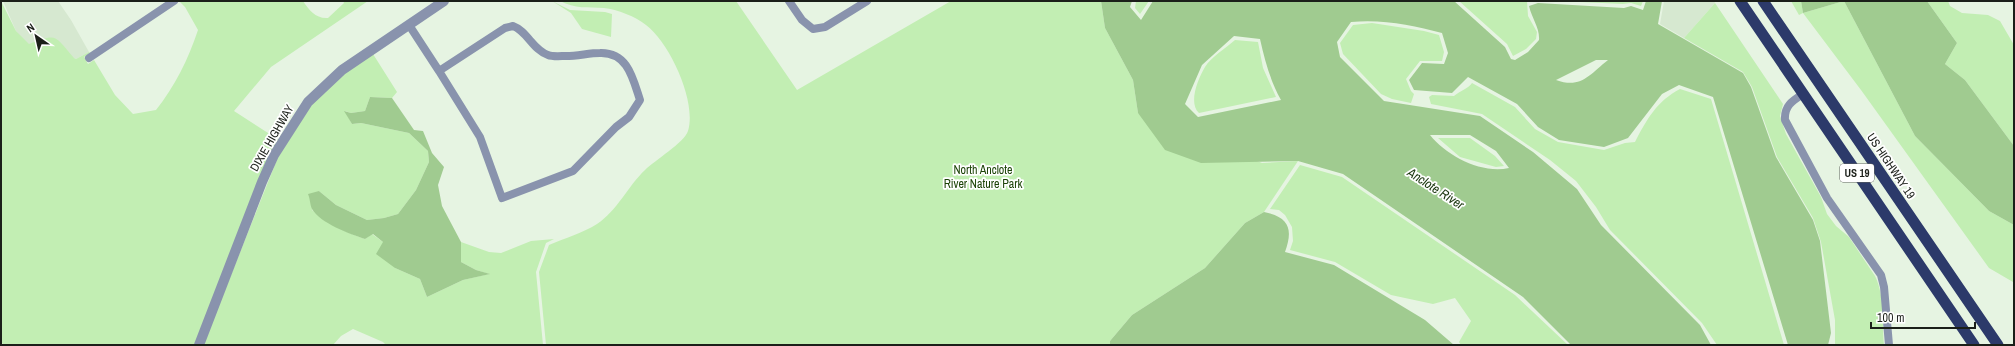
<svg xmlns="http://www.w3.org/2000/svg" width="2015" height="346" font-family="'Archivo Narrow',sans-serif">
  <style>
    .built { fill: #d6e8d0 }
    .green { fill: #c2eeb3 }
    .water { fill: #a0cb90; fill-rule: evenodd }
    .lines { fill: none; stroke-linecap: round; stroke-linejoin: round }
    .minor { stroke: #8993ad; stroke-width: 8 }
    .tertiary { stroke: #8993ad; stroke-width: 10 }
    .trunk { stroke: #2c3a6a; stroke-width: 11 }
    .labels { text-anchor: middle; stroke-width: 3.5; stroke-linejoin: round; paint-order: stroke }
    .shield { fill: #fff; stroke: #5f625e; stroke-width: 1 }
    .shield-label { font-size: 11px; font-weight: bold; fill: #1b1f19 }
    .street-label { font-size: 12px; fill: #1b1f19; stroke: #fff }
    .park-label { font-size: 12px; fill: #1b4306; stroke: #fff }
    .water-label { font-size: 13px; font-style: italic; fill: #18340c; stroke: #fff }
  </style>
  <rect width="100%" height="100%" fill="#e6f4e2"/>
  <path class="built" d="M3,1H58L71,20L89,52L76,59L36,42L29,45L24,42L16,31Z
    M1664,1H1714L1715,3L1684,38L1660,24Z"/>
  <path class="green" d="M1,1L16,31L29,44C58,33 54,35 74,58L76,59L89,52L90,53L84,57L88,64L94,60L115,95L133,114L156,110C175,86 188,60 198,30L185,7L180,2L181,1H303C309,10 316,19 328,18L344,3L343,1H368L271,67L234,111L279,140L195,345H3L1,340Z
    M552,1L570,10L605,12L612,14L611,37L582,29L571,13Z
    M560,1H736L797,90L951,1H1101L1105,28L1133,80L1138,113L1262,163L1298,161L1264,212L1245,223L1205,268L1132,315L1110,341V345H546L539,272L549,245C565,238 583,233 597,224C617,211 628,186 645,170C655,160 684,143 688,131C697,102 670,43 646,25C636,17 617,9 604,8C588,7 575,9 560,1Z
    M1136,1H1149L1140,14L1135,8Z
    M1459,1H1527L1528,16L1537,32L1536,39L1526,49L1513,56L1507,44Z
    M1559,1H1643L1641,6L1631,3L1623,4Z
    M1791,1H1801L1803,13L1844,1L1915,136L1989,211L2014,225L2013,282L1989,268L1861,90L1803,13L1799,15Z
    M1927,1H1948L1950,6L1962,13L1988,15L2000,21L2014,45V146L1965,80L1945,64L1957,43Z
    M1715,3L1783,104L1780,116L1786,134L1821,197L1827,214L1836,226L1849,237L1875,276C1885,296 1882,323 1884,345H1835V320L1821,242L1813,218L1777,157L1752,87L1743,72L1684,38Z
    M1372,23L1424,31L1439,35L1444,52L1442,61H1420L1406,79L1411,91L1414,94L1411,103L1392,99L1381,94L1343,54L1340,43L1353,25Z
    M1235,40L1258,42L1263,68L1276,97L1199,113C1188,103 1198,79 1205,67C1211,57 1226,48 1235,40Z
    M373,54L397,92L392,98L370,97L365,111L351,113L345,111L352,124L361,123L409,133L428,151L429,162L416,190L398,214L384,218L367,220L336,205L319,191L312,210C328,224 345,232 365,239L372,234L383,242L395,268L420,279L427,297L463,280L489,274L476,270L461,262V242L489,252L501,253L531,241L554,239L546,243L536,272L543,345H386L383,342L353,329L341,336L333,345H203L278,157L312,104L345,73Z
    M1472,83L1515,107L1535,129L1558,142L1604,150L1625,143L1635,142C1647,119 1657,101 1680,89L1711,99L1784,345H1717L1702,323L1610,230L1596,207L1576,181L1550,160L1482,114L1431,104L1429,97L1432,95L1454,96C1460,91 1469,88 1472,83Z
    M1438,138H1470L1495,156L1504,166L1496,167L1460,157Z
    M1300,165L1342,177L1515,295L1568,345H1461L1459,342L1471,321L1455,298L1433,304L1391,295L1335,262L1290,250L1293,241L1292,227L1285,215L1279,210L1270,209Z"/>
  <path class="water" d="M1101,1H1132L1130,7L1141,20L1153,1H1454L1505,47L1511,59L1515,60L1528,52L1539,40C1540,28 1532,19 1529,6L1538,3L1624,8L1631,6L1643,10L1646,1H1662L1658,24L1743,73L1751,87L1776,157L1813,220L1820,241L1831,333L1828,345H1788L1713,97L1679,85L1662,94L1628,138L1604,147L1559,140L1538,127L1517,104L1468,77L1452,93L1414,90L1409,80L1422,63L1444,64L1448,53L1442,33C1413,25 1382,19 1351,22L1337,42L1340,57L1384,101L1480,116L1533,152L1577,189L1601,225L1700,325L1711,345H1571L1523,297L1343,174L1298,161L1201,163L1165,150L1138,113L1133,80L1105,28ZM1234,36L1260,39C1265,61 1270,80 1281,100L1198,117L1185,104L1202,65ZM1596,60H1608C1589,75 1581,89 1556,80ZM1430,135H1470L1496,151L1509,168C1481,174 1447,156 1430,135Z
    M1801,1H1927L1957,43L1945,64L1965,80L2014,146V225L1989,211L1915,136L1844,1L1803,13Z
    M370,97L392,98L414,130L423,131L432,153L444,167L438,185L442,206L461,242V262L476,270L490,274L463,280L427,297L420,279L395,268L376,254L383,242L373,234L365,239C350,234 320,223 312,209C310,205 310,198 308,194L319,191L336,205L367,220L384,218L398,214L416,190L429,162L428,151L409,133L361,123L352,124L344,111L351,113L365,111Z
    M1264,212C1290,217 1293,230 1285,252L1334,265L1425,320L1454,345H1110V341L1132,315L1205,268L1245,223Z"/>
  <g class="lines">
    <path class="minor" d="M789,1L802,20L813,29L825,27L867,1
      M409,25L439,71
      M513,26C527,31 533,50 548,55C553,57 561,56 566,56C578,56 589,53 600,53C628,52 633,79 640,100L629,117L616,127L573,171L502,198L480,137L439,71L505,28Z
      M89,58L174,1
      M1803,94C1792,101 1784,106 1785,120L1827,198L1881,275L1884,287L1889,345"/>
    <path class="tertiary" d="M199,345L262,182L274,155L308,102L342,70L444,1"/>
    <path class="trunk" d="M1740,1L1974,345
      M1763,1L1998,345"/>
  </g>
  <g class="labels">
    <rect class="shield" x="1840" y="164" width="34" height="18" rx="3"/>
    <g class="shield-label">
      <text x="1857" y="177">US 19</text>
    </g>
    <g class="street-label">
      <text transform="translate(272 138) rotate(-60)" y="4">DIXIE HIGHWAY</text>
      <text transform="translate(1891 166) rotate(56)" y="4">US HIGHWAY 19</text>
    </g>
    <g class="park-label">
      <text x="983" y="174">North Anclote<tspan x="983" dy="14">River Nature Park</tspan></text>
    </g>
    <g class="water-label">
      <text transform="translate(1436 188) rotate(33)" y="5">Anclote River</text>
    </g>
  </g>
  <rect width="2015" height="346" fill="none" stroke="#1b1f19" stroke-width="4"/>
  <g transform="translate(36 36) rotate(326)" stroke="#ffffff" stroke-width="3" paint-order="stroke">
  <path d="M0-3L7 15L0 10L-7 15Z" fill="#1b1f19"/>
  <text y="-6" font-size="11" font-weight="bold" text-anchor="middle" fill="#1b1f19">N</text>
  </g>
  <path d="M1871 322v6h104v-6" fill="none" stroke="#1b1f19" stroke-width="2"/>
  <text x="1877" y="322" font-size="12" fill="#1b1f19" stroke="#ffffff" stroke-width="3" paint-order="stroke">100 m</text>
</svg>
